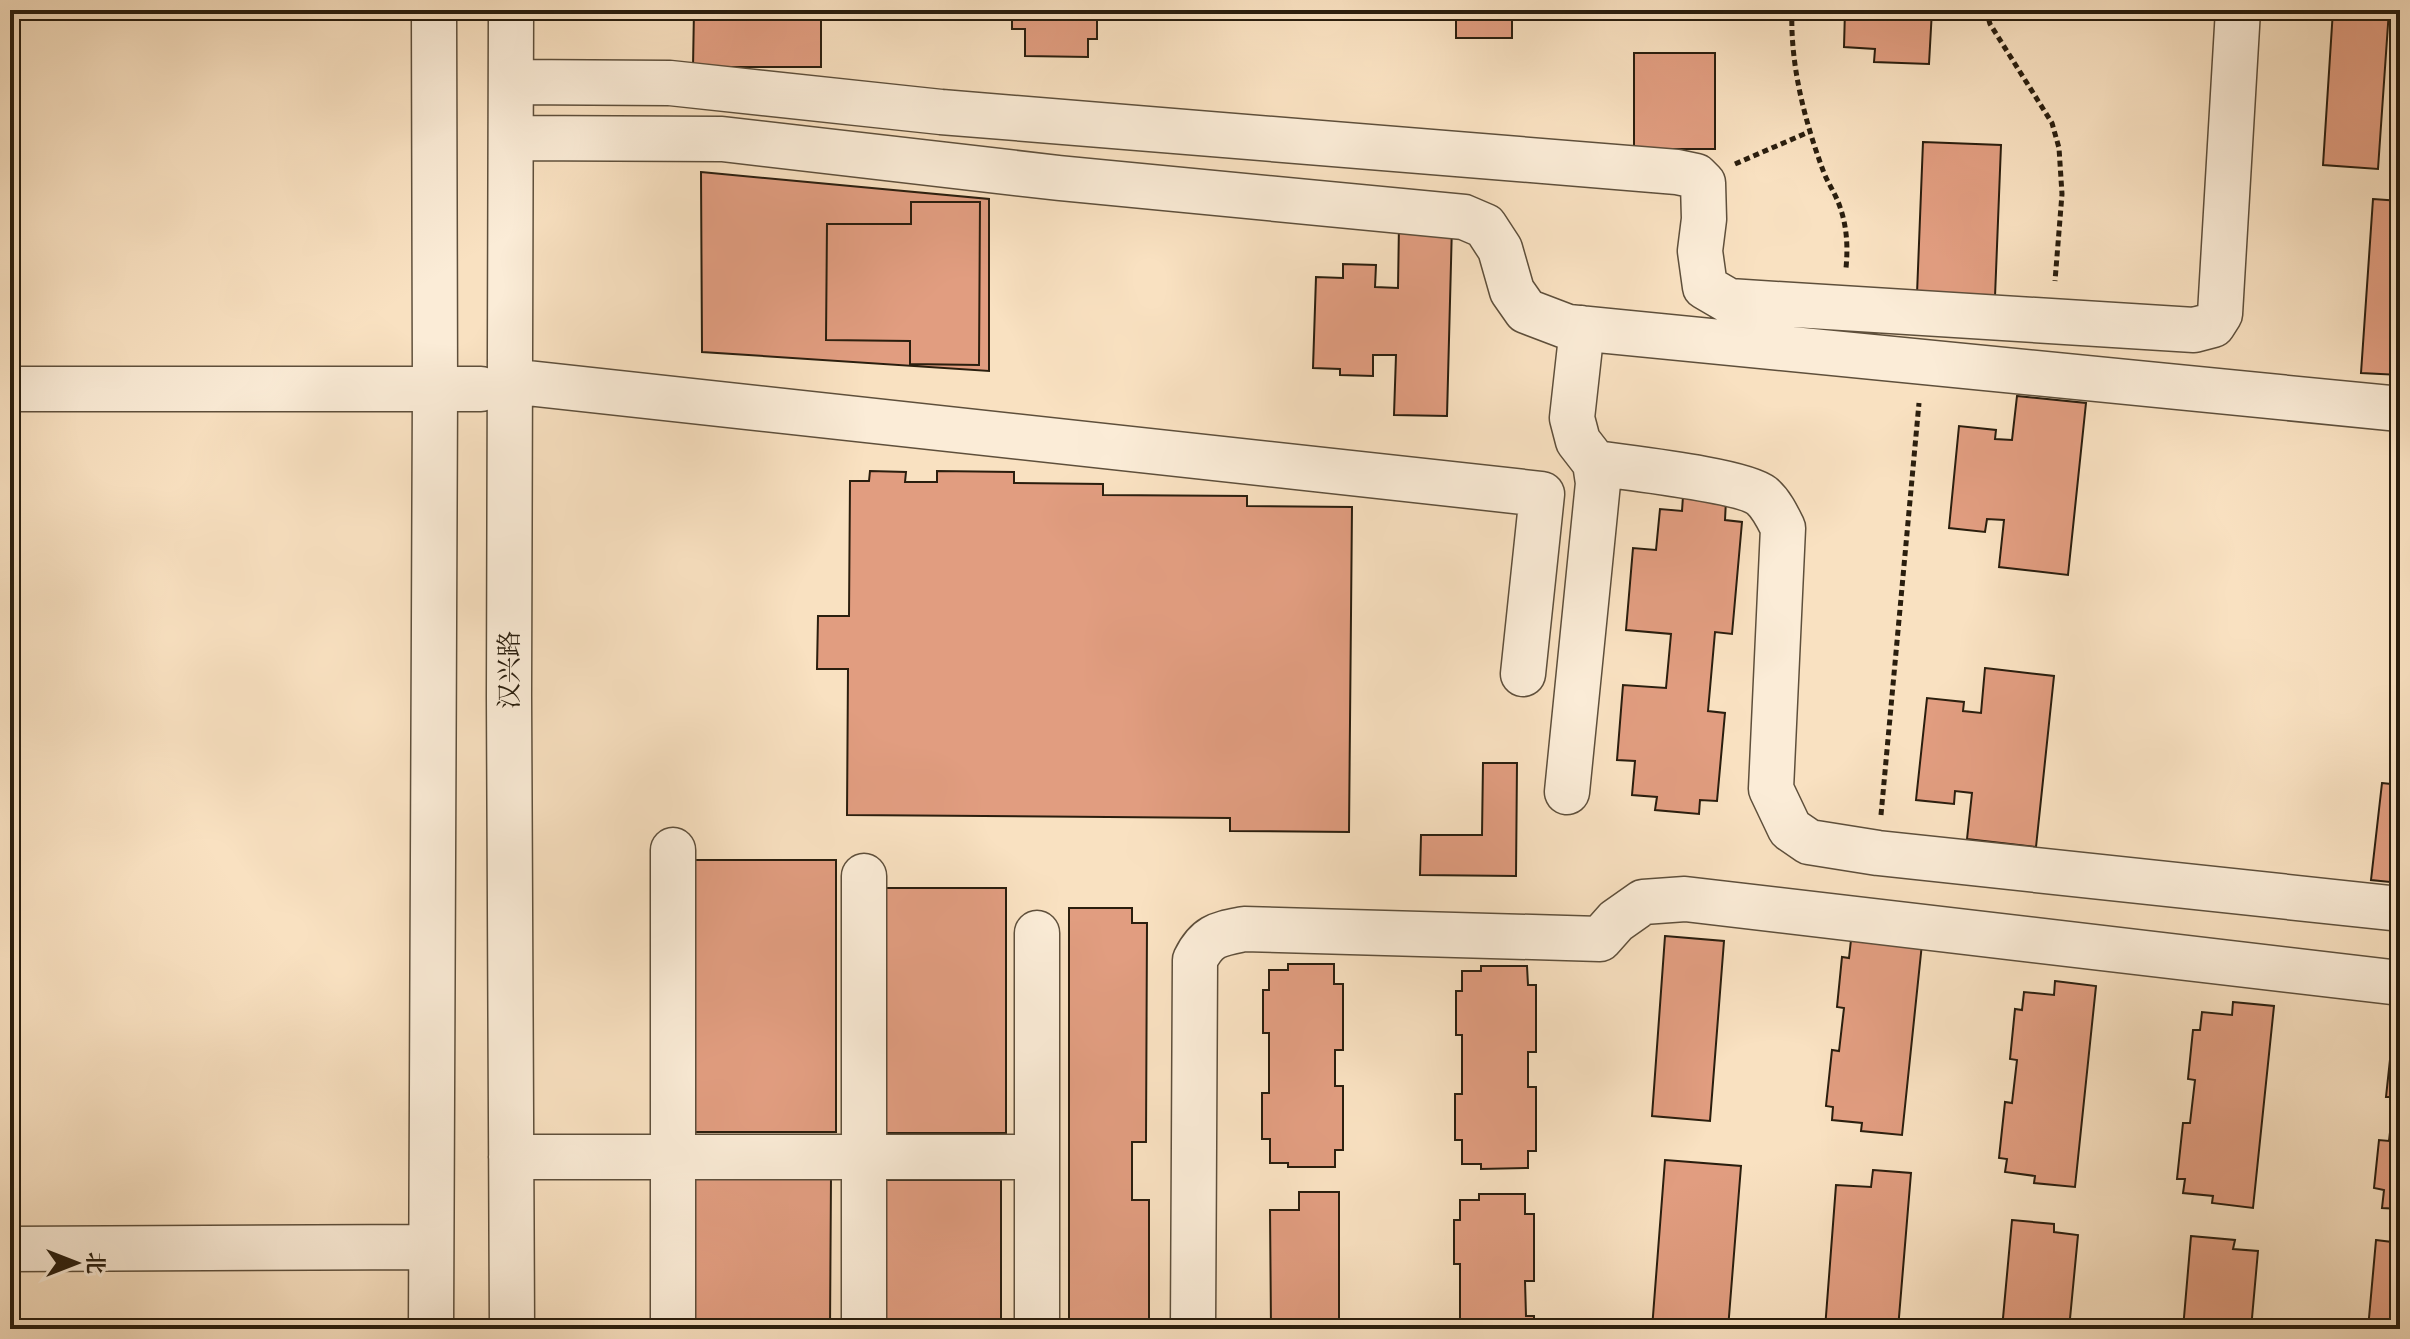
<svg xmlns="http://www.w3.org/2000/svg" width="2410" height="1339" font-family="Cardo,'Noto Serif SC',serif">
  <style>
    .building { fill: #e19d80; stroke: #2a1e0e; stroke-width: 2 }
    .lines { fill: none; stroke-linecap: round; stroke-linejoin: round }
    .minor-casing { stroke: #5e4f3b; stroke-width: 47 }
    .path { stroke: #2a1e0e; stroke-width: 5; stroke-dasharray: 6 4; stroke-linecap: butt }
    .minor { stroke: #fbecd7; stroke-width: 44 }
    .labels { text-anchor: middle; stroke-width: 7; stroke-linejoin: round; paint-order: stroke }
    .street-label { font-size: 26px; fill: #2a1e0e; stroke: #fbecd7 }
  </style>
  <rect width="100%" height="100%" fill="#f9e1c1"/>
  <filter id="stains"><feTurbulence type="fractalNoise" baseFrequency=".0025" numOctaves="4"/><feColorMatrix values="0 0 0 0 .2 0 0 0 0 .09 0 0 0 0 .02 0 0 0 .5 -.17"/></filter>
  <radialGradient id="worn" r=".72"><stop offset=".6" stop-color="#630" stop-opacity="0"/><stop offset="1" stop-color="#630" stop-opacity=".3"/></radialGradient>
  <path class="building" d="M694,10H821V67H693Z
    M1012,10H1097V39H1088V57L1025,56V29H1012Z
    M1443,10H1522V19H1512V38H1456V14H1443Z
    M1845,10H1932L1929,64L1874,62L1875,49L1844,47Z
    M2333,10H2389L2378,169L2323,165Z
    M1634,53H1715V149H1634Z
    M1923,142L2001,145L1995,297L1917,294Z
    M701,172L989,199V371L702,352Z
    M2373,199L2400,201V375L2361,373Z
    M911,202H980L979,365L910,364V341L826,340L827,224H911Z
    M1399,224L1452,225L1447,416L1394,415L1396,355H1373V376L1340,375V369L1313,368L1316,277L1343,278V264L1376,265L1375,287L1398,288Z
    M2017,396L2086,403L2068,575L1999,567L2004,520L1987,519L1985,532L1949,528L1959,426L1996,430L1995,439L2012,440Z
    M870,471L906,472L905,482H937V471L1014,472V483L1103,484V495L1247,496V506L1352,507L1349,832L1230,831V818L847,815L848,669H817L818,616H849L850,481H869Z
    M1683,496L1726,500L1725,520L1742,522L1732,634L1715,632L1708,711L1725,713L1717,801L1700,800L1699,814L1655,810L1657,797L1632,795L1635,761L1617,760L1623,685L1666,688L1671,634L1626,630L1633,548L1656,550L1660,509L1682,511Z
    M1985,668L2054,676L2036,847L1967,839L1972,793L1955,791L1954,804L1916,800L1927,698L1964,702L1963,711L1981,713Z
    M1483,763H1517L1516,876L1420,875L1421,835H1482Z
    M2382,783L2400,785V883L2371,880Z
    M692,860H836V1132H692Z
    M886,888H1006V1133H886Z
    M1069,908H1132V923H1147L1146,1142H1132V1200H1149V1329H1069Z
    M1923,934L1902,1135L1861,1131L1862,1123L1832,1120L1833,1107L1826,1106L1832,1050L1839,1051L1844,1008L1837,1007L1842,957L1849,958L1851,940Z
    M1665,936L1724,941L1710,1121L1652,1116Z
    M1288,964H1334V984H1343V1050H1335V1086H1343V1150H1335V1167H1288V1163H1270V1139H1262V1093H1269V1033H1263V990H1269V970H1288Z
    M1481,966H1527L1528,985H1536V1052H1528V1087H1536V1151H1528V1168L1481,1169V1164H1462V1140H1455V1094H1462V1035H1456V991H1462V971H1481Z
    M2055,981L2096,986L2075,1187L2034,1183L2035,1176L2005,1172L2007,1159L1999,1158L2005,1102L2012,1103L2017,1060L2010,1059L2015,1009L2022,1010L2024,992L2054,995Z
    M2233,1002L2274,1006L2253,1208L2212,1203L2213,1196L2183,1193L2185,1179H2177L2183,1123H2190L2195,1080L2188,1079L2193,1030H2200L2202,1012L2232,1015Z
    M2400,1037V1209L2382,1208L2384,1190L2374,1188L2379,1140L2389,1141L2394,1097H2386L2392,1041L2399,1042Z
    M1665,1160L1741,1166L1728,1329H1652Z
    M1873,1170L1911,1173L1898,1329H1825L1836,1185L1871,1187Z
    M687,1177H831L830,1329H687Z
    M882,1180H1001V1329H882Z
    M1299,1192H1339V1329H1271L1270,1210H1299Z
    M1479,1194H1525V1214H1534V1281H1525L1526,1316H1534V1329H1453L1452,1323H1460V1264H1454V1220H1460V1200H1479Z
    M2012,1220L2054,1224V1232L2078,1235L2069,1329H2002Z
    M2191,1236L2235,1240L2233,1249L2258,1251L2251,1329H2183Z
    M2376,1240L2400,1243V1329H2368Z"/>
  <g class="lines">
    <g class="minor-casing">
      <path id="minor" d="M511,10L509,696L512,1329
        M511,82L670,83L941,112L1677,172L1696,176L1703,183L1704,219L1700,251L1705,287L1729,301L2194,330L2213,325L2220,314L2238,10
        M511,138L722,139L1059,178L1464,217L1485,226L1500,249L1512,291L1526,311L1568,327L2400,409
        M510,381L1542,494L1523,674
        M10,389H481
        M1595,463C1627,468 1742,480 1762,496C1772,505 1777,516 1783,528L1771,789L1790,829L1809,842L1878,853L2400,909
        M1567,792L1598,483L1595,463L1578,441L1572,418L1582,328
        M673,850V1329
        M1037,933V1329
        M511,1157H1037
        M10,1249L431,1247
        M431,1329L435,389L434,10
        M864,1329V876
        M1193,1329L1195,960C1207,935 1219,934 1244,929L1600,939L1616,921L1643,902L1685,899L2400,983"/>
    </g>
    <path class="path" d="M1792,10C1790,66 1805,122 1824,173C1829,185 1836,195 1840,207C1847,227 1848,247 1846,268
      M1986,10L1990,24L2052,123L2059,148L2062,194L2055,281
      M1735,164L1811,131
      M1881,815L1919,403"/>
    <use href="#minor" class="minor"/>
  </g>
  <g class="labels">
    <g class="street-label">
      <text transform="translate(509 670) rotate(-90)" y="9">汉兴路</text>
    </g>
  </g>
  <rect width="2410" height="1339" fill="none" stroke="#f9e1c1" stroke-width="40"/>
  <rect x="12" y="12" width="2386" height="1315" fill="none" stroke="#2a1e0e" stroke-width="4"/>
  <rect x="20" y="20" width="2370" height="1299" fill="none" stroke="#2a1e0e" stroke-width="2"/>
  <g transform="translate(76 1263) rotate(90)" stroke="#fbecd7" stroke-width="6" paint-order="stroke">
  <path d="M0-6L14 30L0 20L-14 30Z" fill="#2a1e0e"/>
  <text y="-12" font-size="22" font-weight="bold" text-anchor="middle" fill="#2a1e0e">北</text>
  </g>
  <rect width="100%" height="100%" filter="url(#stains)"/>
  <rect width="100%" height="100%" fill="url(#worn)"/>
</svg>
